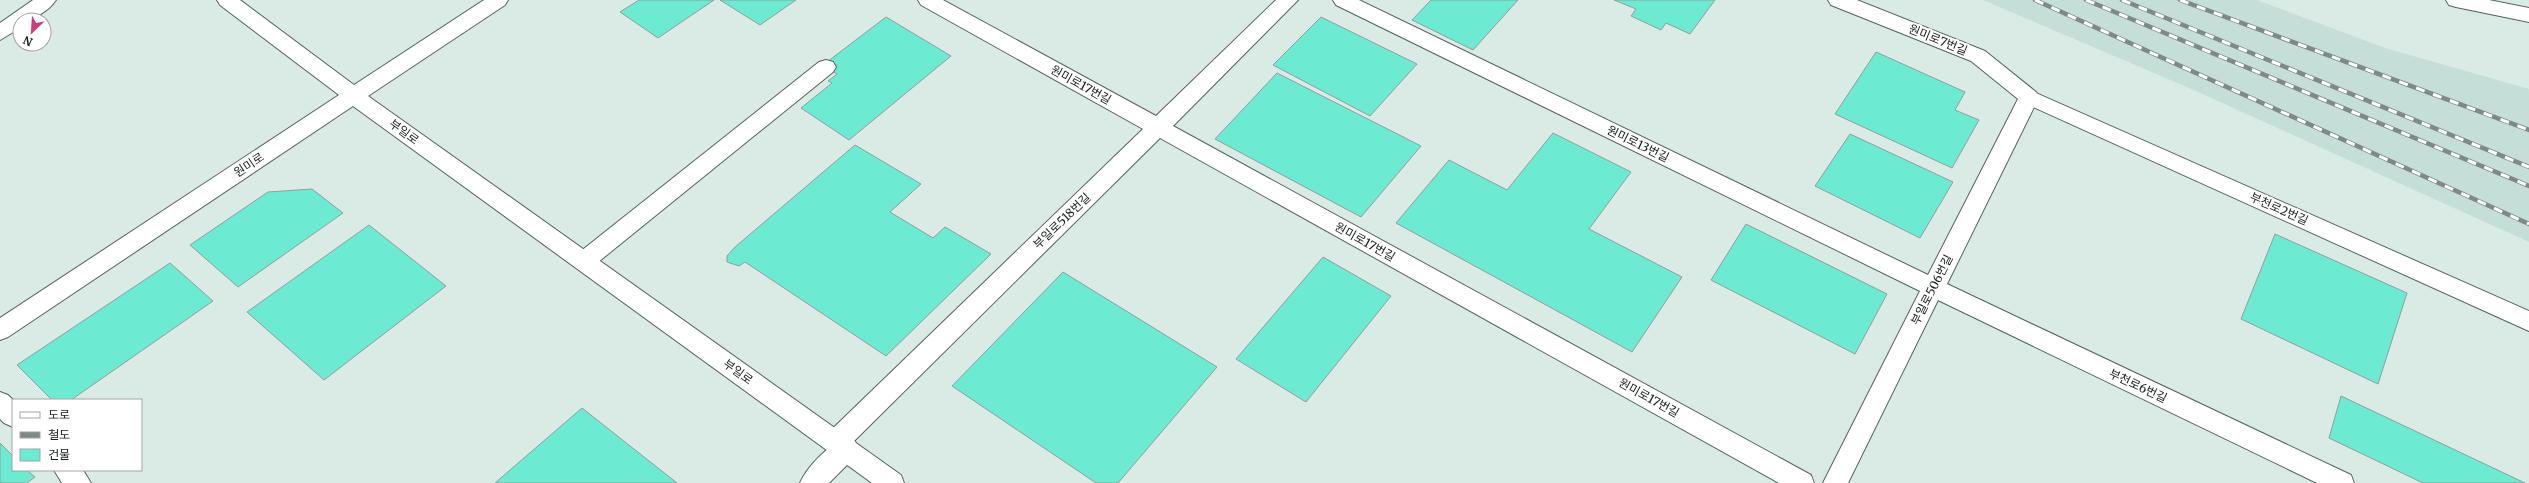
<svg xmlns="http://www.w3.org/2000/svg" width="2529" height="483" font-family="Merriweather,'Noto Sans KR',serif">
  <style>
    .built { fill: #c5ded7 }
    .building { fill: #6dead2; stroke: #909f9b }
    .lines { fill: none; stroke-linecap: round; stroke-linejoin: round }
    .service-casing { stroke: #556360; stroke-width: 2 }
    .minor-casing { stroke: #556360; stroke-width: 2 }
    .tertiary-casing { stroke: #556360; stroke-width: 2 }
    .service { fill: #fff; fill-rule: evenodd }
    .minor { fill: #fff; fill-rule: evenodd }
    .tertiary { fill: #fff; fill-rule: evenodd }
    .rail-casing { stroke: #7e8a86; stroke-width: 4.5 }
    .rail { stroke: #fff; stroke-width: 3; stroke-dasharray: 9; stroke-linecap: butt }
    .labels { text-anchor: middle; stroke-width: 4; stroke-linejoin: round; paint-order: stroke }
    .street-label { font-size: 12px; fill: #171d1b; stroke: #fff }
  </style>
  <rect width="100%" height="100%" fill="#daeae5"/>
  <path class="built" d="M1983,0H2257L2385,48L2529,89V242L2187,87Z"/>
  <path class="building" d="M639,0H714L658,38L620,12Z
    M720,0H796L760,25Z
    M1431,0H1518L1473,50L1412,20Z
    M1614,0H1715L1690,34L1666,23L1661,30L1631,16L1636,9Z
    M886,17L951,56L849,140L801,108L832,83L828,81L837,74L823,65Z
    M1321,17L1417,64L1370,116L1273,65Z
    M1876,52L1965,92L1955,110L1979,120L1952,168L1835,114Z
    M1277,73L1421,146L1361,217L1215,139Z
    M1553,133L1631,172L1589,229L1682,277L1632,352L1396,223L1449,160L1507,190Z
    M1850,134L1953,182L1920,238L1815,186Z
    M855,145L921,184L890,212L933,238L945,227L991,254L886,356L745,262L739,266L727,262V256L735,247Z
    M312,189L343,213L238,287L190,245L268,192Z
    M1746,224L1887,294L1855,354L1711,280Z
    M369,225L446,286L324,380L247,312Z
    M2275,234L2407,293L2378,384L2241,319Z
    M1323,257L1391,296L1306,402L1236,359Z
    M170,263L213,301L71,400H52L17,365Z
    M1063,272L1217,367L1118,483H1096L952,386Z
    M2341,396L2525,483H2423L2329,438Z
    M582,408L677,483H495Z
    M0,443L13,456V470H27L35,477L27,483H0Z"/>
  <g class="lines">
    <g class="service-casing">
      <path id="service" d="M33,0H56C48,12 33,20 20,20V28L0,40V23Z
        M918,0H943L1156,116L1276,0H1298L1173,126L1811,475L1814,483H1779L1160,138L845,450L836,453L827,450L824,442L827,434L1143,129L921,5Z
        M1333,0H1359L1928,275L2018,99L1971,61L1831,5L1828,0H1857L1985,51L2036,92L2039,97L1947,284L2351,475L2354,483H2317L1938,300L1848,483H1823L1920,291L1336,5Z
        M2446,0H2489L2529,8V22L2456,7L2449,5Z
        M826,60L833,62L836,67L833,72L592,267L584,270L576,267L573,261L576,255L819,62Z"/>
    </g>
    <g class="minor-casing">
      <path id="minor" d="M2029,90L2529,311V331L2022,102L2019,97L2022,92Z
        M0,392L8,395L13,400V427L4,423L0,419Z
        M846,438L855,441L858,449L855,457L829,483H800C807,467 829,444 846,438Z
        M54,470H83L91,483H62Z"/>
    </g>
    <g class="tertiary-casing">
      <path id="tertiary" d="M217,0H240L354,85L484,0H508L505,5L368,96L901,475L904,483H872L353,106L8,337L0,340V318L339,95L220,5Z"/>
    </g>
    <use href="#service" class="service"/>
    <use href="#minor" class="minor"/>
    <use href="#tertiary" class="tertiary"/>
    <g class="rail-casing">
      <path id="rail" d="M2035,0L2529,224
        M2086,0L2529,186
        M2122,0L2529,167
        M2180,0L2529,130"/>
    </g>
    <use href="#rail" class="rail"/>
  </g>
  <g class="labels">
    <g class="street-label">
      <text transform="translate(1938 40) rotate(22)" y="4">원미로7번길</text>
      <text transform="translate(1081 85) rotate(29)" y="4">원미로17번길</text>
      <text transform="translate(404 132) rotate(36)" y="4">부일로</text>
      <text transform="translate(1638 144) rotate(26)" y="4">원미로13번길</text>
      <text transform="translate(249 165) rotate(-34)" y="4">원미로</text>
      <text transform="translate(2279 209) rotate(24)" y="4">부천로2번길</text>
      <text transform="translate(1062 221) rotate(-44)" y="4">부일로518번길</text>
      <text transform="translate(1365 242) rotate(29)" y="4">원미로17번길</text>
      <text transform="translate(1932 290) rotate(-63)" y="4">부일로506번길</text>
      <text transform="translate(738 372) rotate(36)" y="4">부일로</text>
      <text transform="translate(2138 386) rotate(25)" y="4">부천로6번길</text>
      <text transform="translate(1649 398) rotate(29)" y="4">원미로17번길</text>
    </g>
  </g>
  <rect x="12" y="399" width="130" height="72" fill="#ffffff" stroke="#a2a5a4"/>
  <rect x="20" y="412" width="20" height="6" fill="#ffffff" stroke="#a2a5a4"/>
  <text x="48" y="419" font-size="12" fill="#171d1b">도로</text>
  <rect x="20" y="432" width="20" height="6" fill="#7e8a86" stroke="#a2a5a4"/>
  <text x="48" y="439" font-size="12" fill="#171d1b">철도</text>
  <rect x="20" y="449" width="20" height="12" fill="#6dead2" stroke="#a2a5a4"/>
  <text x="48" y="459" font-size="12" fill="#171d1b">건물</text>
  <g transform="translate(32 32) rotate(205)"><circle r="19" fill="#ffffff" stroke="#a2a5a4"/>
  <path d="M0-3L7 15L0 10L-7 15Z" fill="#c93f79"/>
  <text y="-6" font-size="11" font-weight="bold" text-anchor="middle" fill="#171d1b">N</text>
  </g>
</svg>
